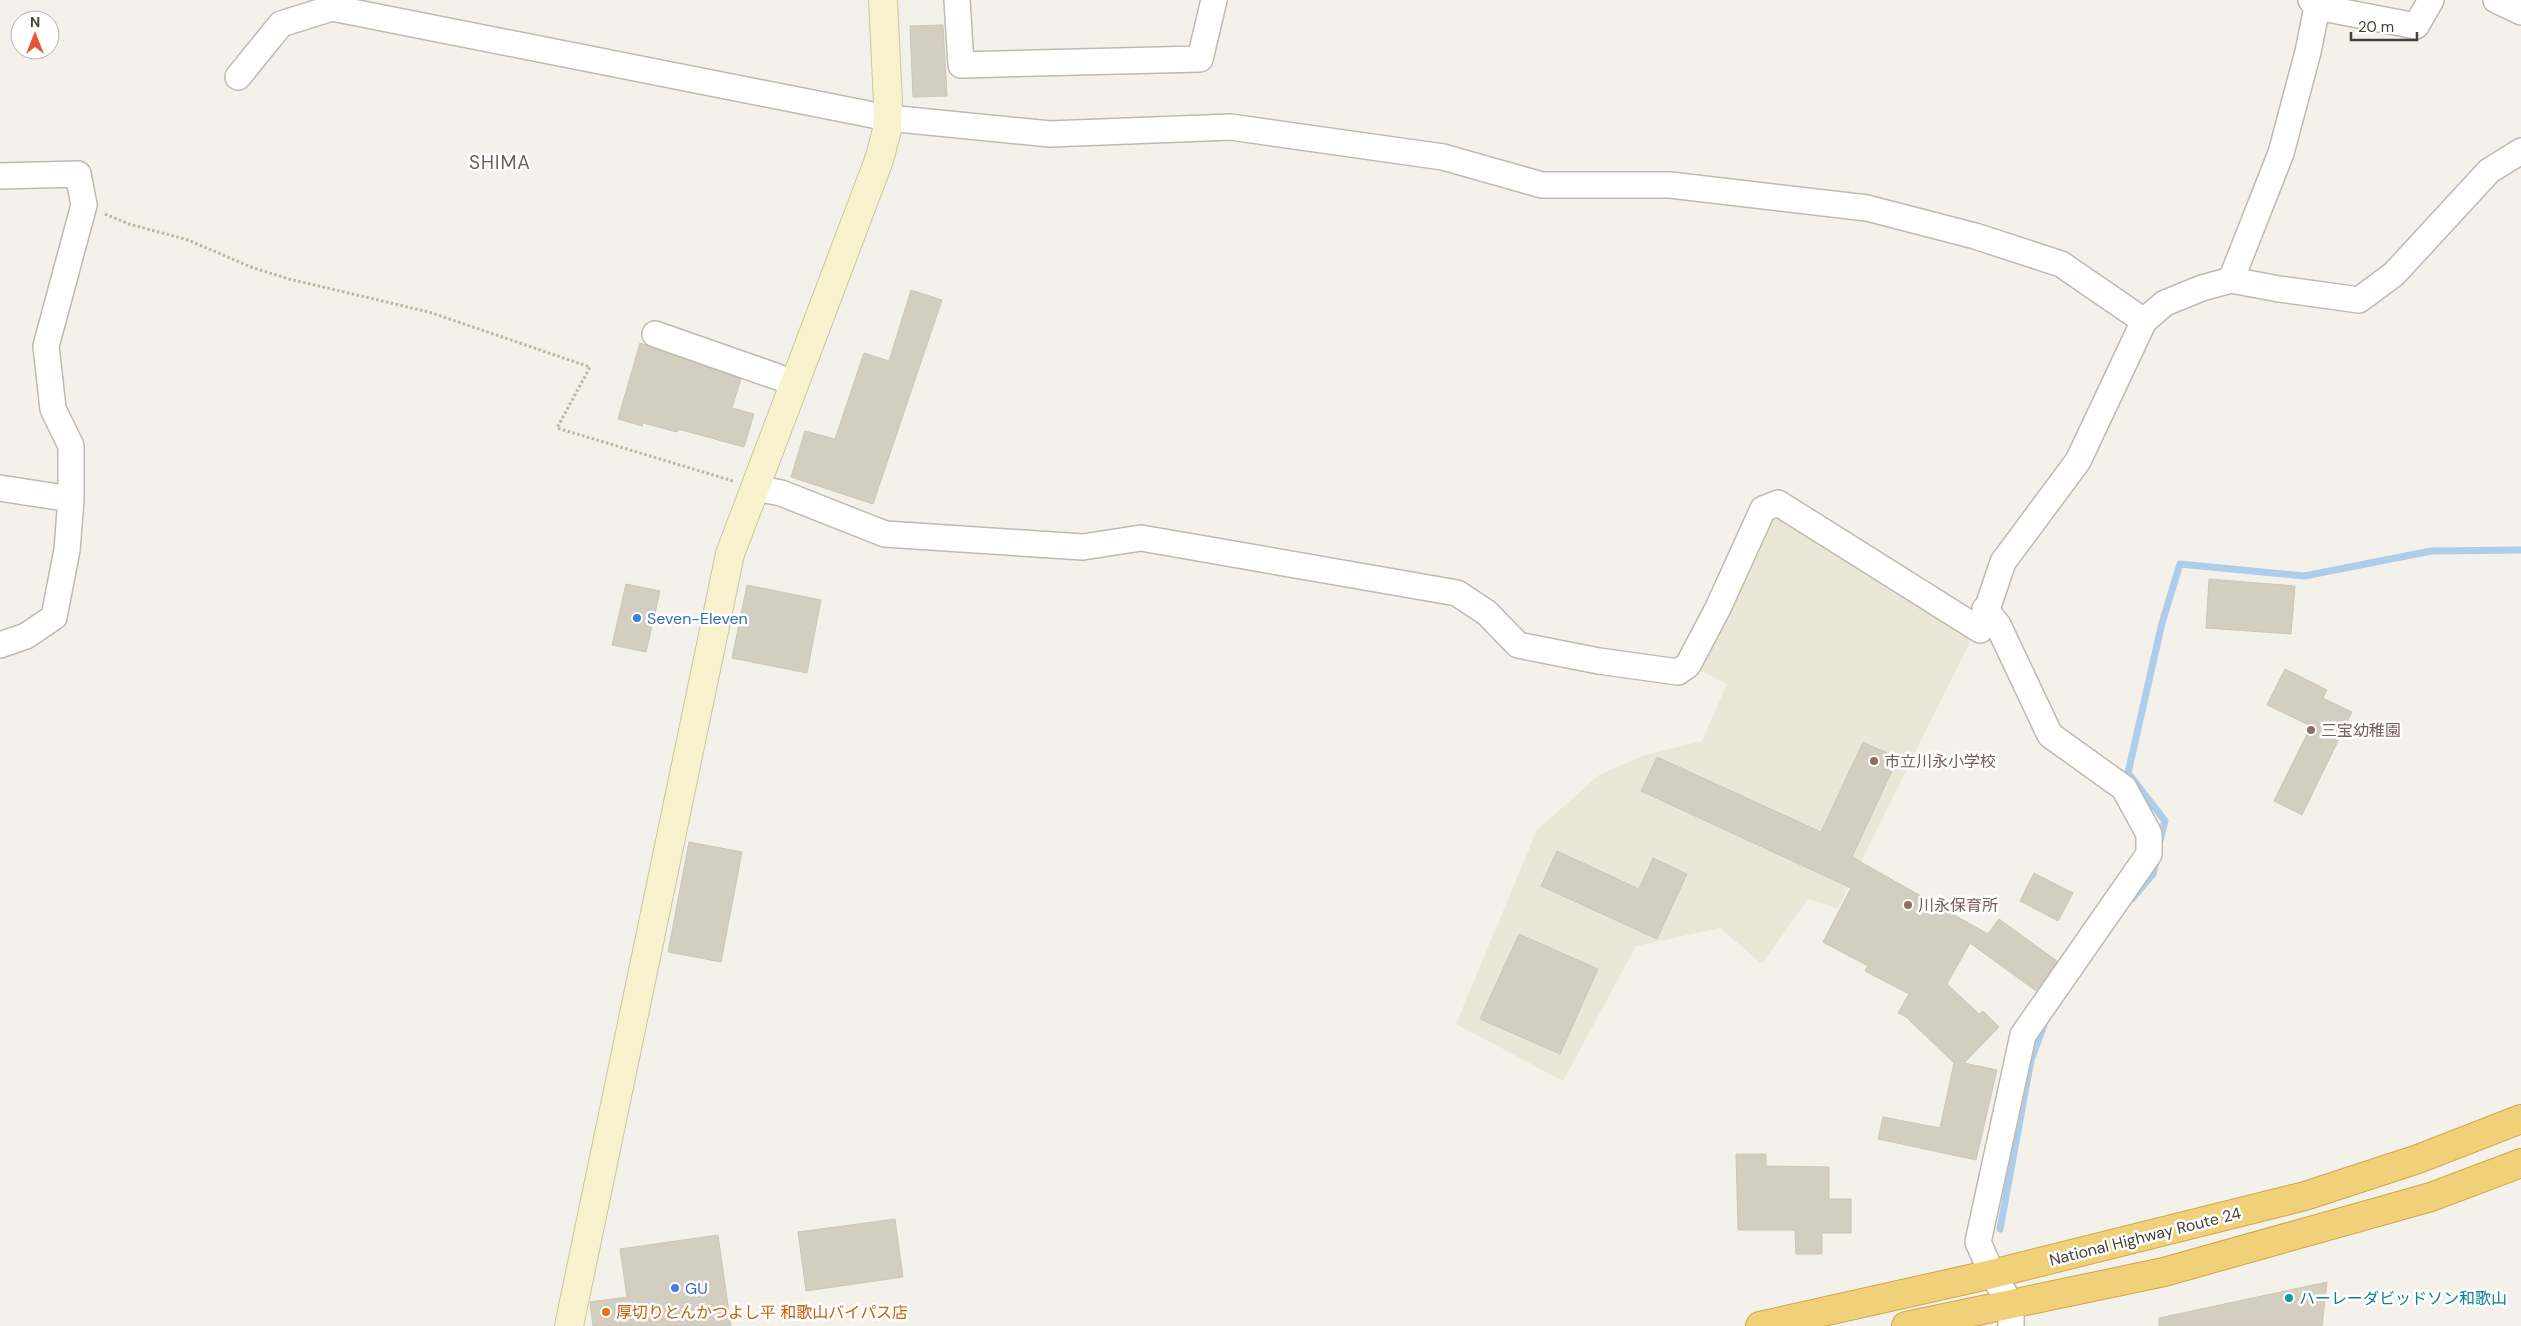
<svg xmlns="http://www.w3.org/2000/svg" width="2521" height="1326" font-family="'DM Sans','Noto Sans JP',sans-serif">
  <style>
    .education { fill: #ebe7d6 }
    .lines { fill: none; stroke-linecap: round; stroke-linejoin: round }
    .stream { stroke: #adcdea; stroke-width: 7 }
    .building { fill: #d4cec1; stroke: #cec6b5 }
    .street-casing { stroke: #bebaae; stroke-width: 28 }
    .secondary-casing { stroke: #cec69e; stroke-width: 30 }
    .highway-casing { stroke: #cea749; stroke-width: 30 }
    .path { stroke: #bfb6a0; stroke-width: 3; stroke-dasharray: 2.5 2.5; stroke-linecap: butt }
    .street { stroke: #fff; stroke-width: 25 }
    .secondary { stroke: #f9f2ce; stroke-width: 28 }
    .highway { stroke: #f0d179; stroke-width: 28 }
    .shop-dot { fill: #3f7fe0; stroke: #fff; stroke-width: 2 }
    .education-dot { fill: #8d6e63; stroke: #fff; stroke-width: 2 }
    .culture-dot { fill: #0f9aa8; stroke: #fff; stroke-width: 2 }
    .food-dot { fill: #e8710a; stroke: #fff; stroke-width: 2 }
    .labels { text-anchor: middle; stroke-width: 5; stroke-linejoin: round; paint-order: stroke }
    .shop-label { font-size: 16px; fill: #366cbe; stroke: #fff; text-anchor: start }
    .education-label { font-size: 16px; fill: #785e54; stroke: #fff; text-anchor: start }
    .street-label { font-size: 16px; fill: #474239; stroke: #fff }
    .culture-label { font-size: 16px; fill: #0d838f; stroke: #fff; text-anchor: start }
    .food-label { font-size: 16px; fill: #c56008; stroke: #fff; text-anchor: start }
    .quarter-label { font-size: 19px; letter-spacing: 1px; fill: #696151; stroke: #fff }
  </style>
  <rect width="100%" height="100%" fill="#f3f1ea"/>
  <path class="education" d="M1780,511L1973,636L1838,908L1808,899L1762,964L1720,928L1636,946L1563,1081L1456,1024L1537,830L1599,775L1645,755L1702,741L1727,684L1696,668L1768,516Z"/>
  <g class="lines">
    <path class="stream" d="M2159,845L2165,821L2128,773L2162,623L2180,564L2304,576L2431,551L2521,550
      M2132,899L2153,874L2156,861
      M2000,1229L2031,1060L2044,1025"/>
  </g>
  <path class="building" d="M943,25L947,96L913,97L910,26Z
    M911,290L942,300L873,504L791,477L805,431L835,439L864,353L889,361Z
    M640,343L741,379L732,408L754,414L744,447L678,429L677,432L643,423L642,426L618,419Z
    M2209,579L2295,586L2291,634L2206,628Z
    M626,584L660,591L646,652L612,645Z
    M747,585L821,600L807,673L732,658Z
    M2285,669L2327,690L2323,698L2352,712L2302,815L2274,801L2311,726L2267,705Z
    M1863,742L1898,758L1852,857L1988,934L1999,919L2057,961L2036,991L1970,943L1947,984L1979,1014L1983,1011L1999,1027L1964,1063L1997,1070L1976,1160L1878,1139L1883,1117L1940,1128L1954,1063L1906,1017L1898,1013L1909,994L1865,971L1868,966L1823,942L1851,888L1641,791L1657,757L1821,832Z
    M689,842L742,852L721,962L668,952Z
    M1557,851L1639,889L1653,858L1687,874L1657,939L1541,886Z
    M2034,873L2073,893L2058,921L2020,901Z
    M1519,934L1598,969L1560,1054L1480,1019Z
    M1736,1154H1766V1166L1829,1167V1199H1851V1233H1822V1254H1796L1795,1230H1738Z
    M895,1219L903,1277L806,1291L798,1232Z
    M718,1235L731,1326H593L590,1302L627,1297L620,1249Z
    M2327,1282L2322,1326H2159V1318Z"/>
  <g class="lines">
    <g class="street-casing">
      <path id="street" d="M957,0L961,65L1200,59L1214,0
        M2311,0L2317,7L2416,26L2431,0
        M2496,0L2521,12
        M238,77L281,24L332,8L888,118L1050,134L1231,127L1443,157L1542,185H1670L1867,208L1975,236L2061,264L2144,321
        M0,176L78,174L84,205L46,346L53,409L71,446V499L67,550L54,617L26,636L0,645
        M2231,280L2281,153L2308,52L2317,7
        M655,334L795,383
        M0,488L71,499
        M755,488L781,493L885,534L1083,547L1141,538L1457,593L1487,613L1518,645L1599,661L1678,672L1688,665L1718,608L1763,509L1778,503L1980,630L2003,562L2078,461L2144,321L2165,303L2202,288L2231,280L2279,289L2359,300L2394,274L2489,171L2521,151
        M1985,609L1998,625L2050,735L2124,788L2149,834V854L2023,1035L1978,1242L1992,1274L2011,1304V1326"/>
    </g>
    <g class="secondary-casing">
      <path id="secondary" d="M569,1326L730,554L879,160L887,130L888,102L883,0"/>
    </g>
    <g class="highway-casing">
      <path id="highway" d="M1760,1326L1992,1274L2305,1196L2418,1159L2521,1119
        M1906,1326L2164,1272L2431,1197L2521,1163"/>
    </g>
    <path class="path" d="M105,214L129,224L188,240L251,267L289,279L429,312L590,367L557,428L733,481"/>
    <use href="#street" class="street"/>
    <use href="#secondary" class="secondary"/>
    <use href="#highway" class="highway"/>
  </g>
  <g class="shop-dot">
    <circle cx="637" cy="618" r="5"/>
    <circle cx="675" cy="1288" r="5"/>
  </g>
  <g class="education-dot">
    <circle cx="2311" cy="730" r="5"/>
    <circle cx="1874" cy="761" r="5"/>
    <circle cx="1908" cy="905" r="5"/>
  </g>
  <circle class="culture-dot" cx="2289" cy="1298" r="5"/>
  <circle class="food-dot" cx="606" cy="1312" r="5"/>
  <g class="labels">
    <g class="shop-label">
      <text x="647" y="624">Seven-Eleven</text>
      <text x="685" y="1294">GU</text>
    </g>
    <g class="education-label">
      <text x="2321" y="736">三宝幼稚園</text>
      <text x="1884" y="767">市立川永小学校</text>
      <text x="1918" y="911">川永保育所</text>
    </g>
    <g class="street-label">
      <text transform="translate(2145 1236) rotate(-14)" y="6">National Highway Route 24</text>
    </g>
    <g class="culture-label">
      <text x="2299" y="1304">ハーレーダビッドソン和歌山</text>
    </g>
    <g class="food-label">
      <text x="616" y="1318">厚切りとんかつよし平 和歌山バイパス店</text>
    </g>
    <g class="quarter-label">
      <text x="500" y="169">SHIMA</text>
    </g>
  </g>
  <g transform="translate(35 35)"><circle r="24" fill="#ffffff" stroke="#b5b3b0"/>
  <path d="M0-4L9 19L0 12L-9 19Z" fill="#e55830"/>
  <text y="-8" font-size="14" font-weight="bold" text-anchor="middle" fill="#474239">N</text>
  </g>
  <path d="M2351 32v8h66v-8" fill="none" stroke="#474239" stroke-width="2.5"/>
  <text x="2358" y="32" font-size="15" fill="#474239" stroke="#ffffff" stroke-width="4" paint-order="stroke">20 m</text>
</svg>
